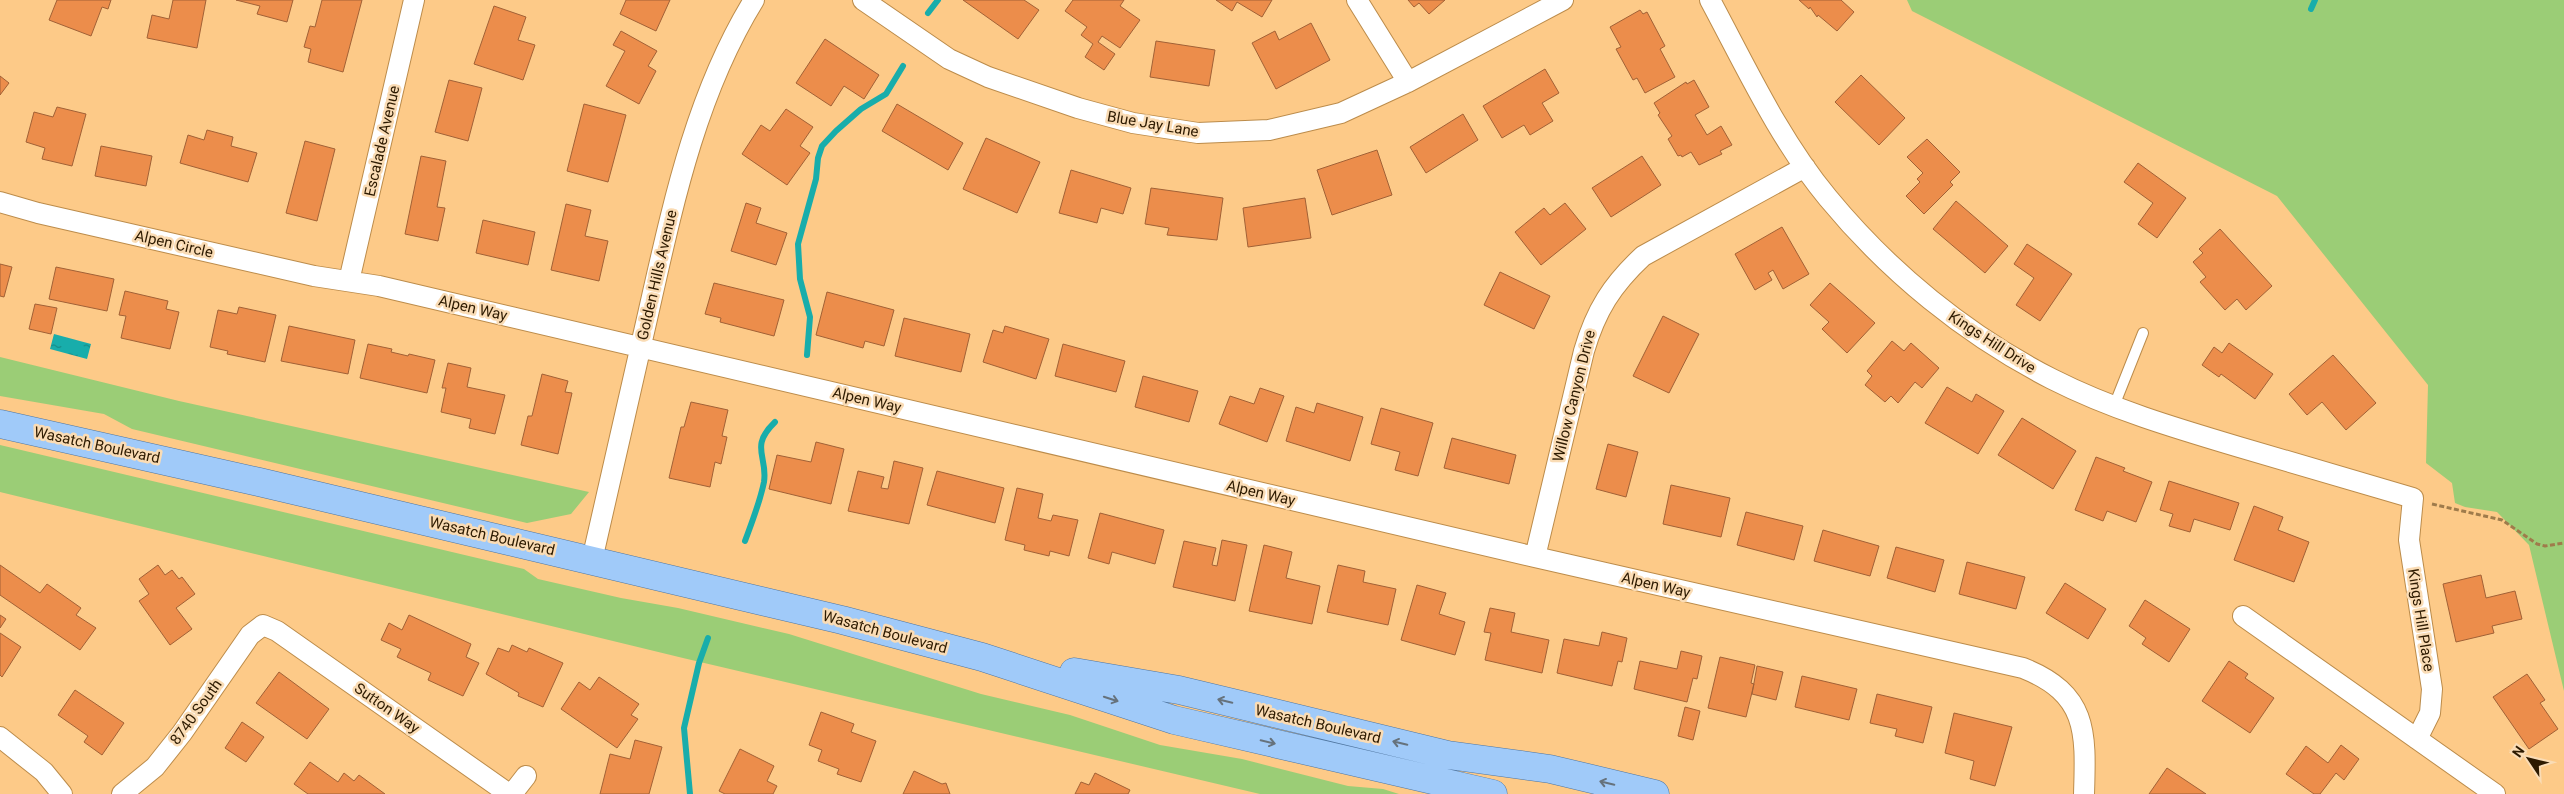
<svg xmlns="http://www.w3.org/2000/svg" width="2564" height="794" font-family="Roboto,sans-serif">
  <style>
    .grass { fill: #9bcd76 }
    .water { fill: url(#water-ripples) }
    .lines { fill: none; stroke-linecap: round; stroke-linejoin: round }
    .stream { stroke: #18adab; stroke-width: 6 }
    .building { fill: #ec8d4b; stroke: #a16136 }
    .lane-casing { stroke: #bc8c4b; stroke-width: 12 }
    .street-casing { stroke: #bc8c4b; stroke-width: 22 }
    .primary-casing { stroke: #4f759f; stroke-width: 29 }
    .path { stroke: #9f7b4b; stroke-width: 3; stroke-dasharray: 5 2.5; stroke-linecap: butt }
    .lane { stroke: #fff; stroke-width: 10 }
    .street { stroke: #fff; stroke-width: 20 }
    .primary { stroke: #a0caf9; stroke-width: 28 }
    .oneway { stroke: #66727c }
    .labels { text-anchor: middle; stroke-width: 5; stroke-linejoin: round; paint-order: stroke }
    .street-label { font-size: 15px; fill: #2d1a00; stroke: #fadcb5 }
  </style>
  <defs>
    <pattern id="water-ripples" width="26" height="14" patternUnits="userSpaceOnUse" patternTransform="scale(1.25)"><rect width="26" height="14" fill="#18adab"/><path d="M2 4q2-2 4 0t4 0M15 11q2-2 4 0t4 0" fill="none" stroke="#168c89"/></pattern>
  </defs>
  <rect width="100%" height="100%" fill="#fdca88"/>
  <path class="grass" d="M1907,0H2564V691L2529,545L2497,512L2465,507L2455,503L2452,483L2426,463L2428,385L2277,196L1912,11Z
    M0,357L179,401L589,492L571,514L527,523L132,429L104,414L0,396Z
    M0,445L524,569L538,579L621,598L678,608L789,634L981,694L1070,715L1160,745L1242,759L1348,786L1383,789L1399,794H1260L683,658L0,492Z"/>
  <path class="water" d="M54,334L91,344L87,359L50,349Z"/>
  <g class="lines">
    <path class="stream" d="M2311,9L2315,0
      M928,13L938,0
      M807,355L810,317L800,279L798,244L816,179L818,158L822,146L836,131L861,109L886,94L903,66
      M745,541C752,522 760,502 764,482C768,456 749,447 775,422
      M690,794L684,728L699,663L708,638"/>
  </g>
  <path class="building" d="M57,0H111L108,9L102,7L91,36L49,20Z
    M173,0H206L197,48L147,38L152,15L169,19Z
    M236,0H293L287,22L257,14L260,6Z
    M322,0H362L343,72L308,62L311,49L304,47L310,26L315,27Z
    M626,0H670L656,31L620,14Z
    M963,0H1024L1039,10L1018,39Z
    M1073,0H1124L1120,6L1140,20L1120,48L1102,36L1098,42L1115,54L1104,70L1085,57L1093,44L1081,35L1087,27L1065,11Z
    M1216,0H1272L1262,17L1237,2L1232,11Z
    M1408,0H1445L1429,14L1419,3L1414,7Z
    M1799,0H1841L1854,12L1837,31L1818,15L1817,17L1810,7L1809,9Z
    M494,6L526,17L518,40L535,45L523,80L474,64Z
    M1640,10L1643,14L1647,12L1665,46L1660,49L1675,77L1645,93L1637,78L1633,80L1616,49L1621,47L1610,27Z
    M1311,23L1330,60L1276,89L1252,43L1275,31L1279,40Z
    M621,31L657,51L648,66L656,71L639,104L606,86L625,51L613,45Z
    M825,39L879,75L864,99L844,86L831,106L796,83Z
    M1156,41L1215,50L1209,86L1150,77Z
    M1545,69L1559,93L1542,103L1553,121L1530,135L1524,125L1502,138L1483,106Z
    M1861,75L1905,118L1879,145L1835,102Z
    M0,76L9,83L0,95Z
    M449,80L482,88L468,141L435,132Z
    M1694,80L1709,107L1695,115L1707,135L1721,126L1732,145L1720,151L1722,154L1699,165L1691,152L1682,157L1681,155L1678,156L1668,139L1672,136L1658,115L1660,113L1654,103L1686,82L1687,84Z
    M584,104L626,115L608,182L567,171Z
    M897,104L963,143L948,170L882,131Z
    M57,107L86,114L72,166L42,159L45,148L26,142L34,112L53,117Z
    M786,109L813,127L800,146L810,153L787,185L742,154L761,125L770,131Z
    M1463,114L1478,140L1426,173L1410,147Z
    M207,130L233,137L231,146L257,153L248,182L180,163L188,135L204,140Z
    M986,138L1040,162L1017,213L963,189Z
    M1927,139L1960,172L1950,182L1953,185L1924,214L1906,196L1920,182L1917,179L1923,173L1907,157Z
    M305,141L335,149L317,221L286,213Z
    M101,146L152,156L146,186L95,176Z
    M1377,150L1392,195L1332,215L1317,170Z
    M421,156L446,161L437,207L445,208L438,241L405,234Z
    M1642,156L1661,185L1611,217L1592,188Z
    M2138,163L2186,198L2157,238L2138,224L2153,203L2124,182Z
    M1071,170L1131,188L1123,214L1101,208L1097,223L1059,213Z
    M1151,188L1223,198L1217,240L1167,235L1169,228L1145,224Z
    M1305,198L1311,238L1248,247L1243,208Z
    M1956,201L2008,246L1985,273L1933,229Z
    M746,203L761,208L756,223L787,233L776,265L731,251Z
    M1565,203L1586,229L1541,265L1515,232L1544,208L1550,215Z
    M566,204L591,210L585,236L608,241L599,281L551,270Z
    M483,220L535,232L528,265L476,253Z
    M1782,227L1809,274L1783,289L1773,270L1768,273L1772,280L1755,290L1735,254Z
    M2220,229L2272,286L2246,310L2237,299L2225,310L2200,282L2206,277L2193,262L2203,253L2199,249Z
    M2027,244L2072,274L2040,321L2016,305L2034,278L2014,264Z
    M0,264L12,267L4,297L0,296Z
    M56,267L114,279L107,311L49,299Z
    M1500,272L1550,296L1534,329L1484,305Z
    M714,283L784,300L774,336L720,322L721,318L705,314Z
    M1830,283L1875,323L1847,353L1822,329L1829,322L1810,305Z
    M125,291L168,301L166,309L179,312L170,349L121,338L126,316L119,315Z
    M827,292L894,310L884,346L865,341L863,348L816,335Z
    M35,304L57,308L51,334L29,329Z
    M239,307L276,315L265,362L227,354L228,351L210,347L218,310L237,314Z
    M1663,316L1699,334L1669,393L1633,376Z
    M904,318L970,334L961,372L895,356Z
    M289,326L355,340L348,374L281,361Z
    M1005,326L1049,339L1036,379L983,362L993,330L1003,333Z
    M1892,341L1904,351L1911,343L1939,368L1922,388L1915,382L1898,403L1891,396L1885,402L1865,385L1872,376L1867,371Z
    M2229,343L2273,374L2255,399L2221,374L2219,377L2202,365L2214,347L2222,353Z
    M368,344L392,349L391,352L408,356L409,354L435,360L427,393L360,378Z
    M1063,344L1125,361L1116,392L1055,376Z
    M2333,355L2376,403L2346,430L2322,402L2307,415L2289,394Z
    M448,363L471,368L467,387L505,395L495,434L469,428L471,419L441,412L446,388H442Z
    M542,374L568,381L565,392L572,393L558,454L521,445L528,416H532Z
    M1143,376L1198,391L1189,422L1135,407Z
    M1947,387L1972,402L1976,394L2004,411L1978,454L1925,423Z
    M1260,388L1284,396L1267,442L1219,424L1230,396L1254,404Z
    M691,402L728,410L722,436L727,437L721,464L715,462L710,487L669,478L681,427H684Z
    M1317,403L1363,417L1350,461L1286,441L1296,407L1314,413Z
    M1381,408L1433,423L1418,476L1395,470L1400,452L1371,444Z
    M2022,418L2076,451L2053,489L1998,455Z
    M1452,438L1516,455L1509,484L1444,468Z
    M816,442L844,449L831,504L769,489L777,455L811,462Z
    M1608,444L1638,452L1626,497L1596,489Z
    M2096,457L2125,468L2123,471L2152,482L2136,522L2107,511L2103,521L2075,510Z
    M894,461L923,468L909,524L848,511L858,471L884,477L881,488L888,489Z
    M937,471L1004,488L995,523L927,505Z
    M2169,481L2239,503L2230,530L2194,519L2190,532L2169,526L2173,514L2160,510Z
    M1671,485L1730,498L1721,537L1663,524Z
    M1017,488L1043,494L1038,518L1051,521L1053,515L1078,520L1069,556L1050,551L1049,556L1024,550L1025,545L1005,540Z
    M2254,506L2283,517L2278,530L2309,542L2294,582L2234,560Z
    M1746,512L1803,526L1794,560L1737,545Z
    M1100,513L1164,530L1155,564L1112,552L1109,564L1088,558Z
    M1823,530L1879,546L1870,576L1814,561Z
    M1222,540L1247,545L1235,601L1173,587L1184,541L1216,548L1212,565L1217,566Z
    M1264,545L1292,552L1286,578L1320,586L1312,624L1249,611Z
    M1896,547L1944,560L1935,592L1887,578Z
    M1967,562L2025,577L2016,609L1959,594Z
    M0,565L40,593L47,584L81,608L76,615L96,628L80,650L0,595Z
    M158,565L165,575L172,570L179,579L182,577L195,594L176,608L192,629L170,645L139,601L149,594L139,579Z
    M1338,565L1365,571L1363,582L1396,589L1388,625L1327,612Z
    M2481,575L2486,598L2515,591L2522,619L2492,626L2494,633L2456,642L2443,584Z
    M2065,583L2106,609L2088,639L2046,613Z
    M1417,585L1446,593L1439,614L1465,622L1455,655L1401,640Z
    M2145,600L2190,629L2169,662L2142,644L2146,638L2129,626Z
    M1490,608L1515,613L1511,632L1549,640L1542,673L1485,660L1491,633L1484,632Z
    M0,615L6,619L0,628Z
    M409,615L471,644L466,657L479,663L463,696L428,680L431,673L397,657L401,649L381,640L389,623L402,630Z
    M1602,632L1627,638L1622,662L1618,661L1612,686L1557,673L1564,639L1599,646Z
    M0,633L21,647L2,677L0,675Z
    M512,645L527,652L529,648L563,663L543,707L518,696L519,693L486,674L498,648L509,652Z
    M1681,651L1702,656L1697,679L1693,678L1687,702L1634,689L1640,661L1677,669Z
    M1720,657L1755,665L1751,683L1754,684L1746,717L1708,708Z
    M2229,661L2248,674L2245,678L2274,698L2250,733L2202,701Z
    M1757,666L1783,672L1776,700L1752,694Z
    M279,672L329,709L307,739L256,703Z
    M2527,674L2545,700L2540,703L2558,729L2529,749L2493,697Z
    M1802,676L1857,689L1849,720L1795,707Z
    M599,677L639,704L631,715L638,719L617,748L561,709L579,682L590,690Z
    M75,690L124,723L102,755L84,742L88,736L58,715Z
    M1877,694L1932,707L1923,743L1895,736L1897,729L1870,723Z
    M1685,707L1700,711L1693,740L1678,736Z
    M821,712L854,724L851,732L876,741L861,782L837,774L839,769L818,761L822,750L809,745Z
    M1954,713L2012,727L1995,786L1970,779L1974,761L1945,753Z
    M242,722L264,737L246,762L225,748Z
    M635,740L662,747L649,794H600L610,754L630,759Z
    M2341,745L2359,759L2344,780L2336,773L2320,794H2314L2286,774L2306,746L2328,763Z
    M740,749L774,766L767,781L777,786L773,794H725L719,791Z
    M310,762L338,782L344,773L354,781L359,775L385,794H308L294,784Z
    M2167,768L2206,794H2149Z
    M914,771L942,784L946,783L950,794H903Z
    M1095,773L1130,790L1128,794H1075L1081,782L1089,785Z"/>
  <g class="lines">
    <g class="lane-casing">
      <path id="lane" d="M2114,406L2143,333"/>
    </g>
    <g class="street-casing">
      <path id="street" d="M863,0L949,59L988,77L1078,108L1133,123L1198,133L1269,130L1341,113L1408,82L1563,0
        M1357,0L1408,82
        M1710,0C1746,67 1779,139 1828,198C1889,272 1966,335 2052,379C2111,409 2175,428 2239,447C2297,464 2355,481 2413,498L2409,540L2432,689L2430,713L2417,739
        M0,202L38,213L314,276L379,286L1535,557L2023,668C2088,694 2086,732 2084,794
        M349,281L414,0
        M1535,557L1584,351C1596,310 1612,285 1643,256L1805,167
        M592,560C611,477 630,393 649,310C673,204 696,94 754,0
        M2243,616L2495,794
        M0,737L44,772L62,794
        M122,794L155,767L182,733L250,635L263,625L277,631L509,794
        M512,794L526,776"/>
    </g>
    <g class="primary-casing">
      <path id="primary" d="M0,424L259,482L842,620L982,657L1174,720L1493,794
        M1074,672L1179,690L1448,755L1550,769L1655,794"/>
    </g>
    <path class="path" d="M2432,504L2502,520L2537,544L2545,546L2564,543"/>
    <use href="#lane" class="lane"/>
    <use href="#street" class="street"/>
    <use href="#primary" class="primary"/>
  </g>
  <defs><path id="oneway-shaft" d="M-6 0H5M1.5-3L5.5 0L1.5 3" fill="none" stroke-width="1.6" stroke-linecap="round" stroke-linejoin="round" transform="scale(1.25)"/></defs>
  <g class="oneway">
    <use href="#oneway-shaft" transform="translate(1111 699) rotate(18)"/>
    <use href="#oneway-shaft" transform="translate(1225 701) rotate(-167)"/>
    <use href="#oneway-shaft" transform="translate(1268 742) rotate(13)"/>
    <use href="#oneway-shaft" transform="translate(1400 743) rotate(-167)"/>
    <use href="#oneway-shaft" transform="translate(1607 783) rotate(-167)"/>
  </g>
  <g class="labels">
    <g class="street-label">
      <text transform="translate(1153 124) rotate(10)" y="5">Blue Jay Lane</text>
      <text transform="translate(382 141) rotate(-77)" y="5">Escalade Avenue</text>
      <text transform="translate(174 244) rotate(13)" y="5">Alpen Circle</text>
      <text transform="translate(657 275) rotate(-77)" y="5">Golden Hills Avenue</text>
      <text transform="translate(473 308) rotate(13)" y="5">Alpen Way</text>
      <text transform="translate(1992 342) rotate(33)" y="5">Kings Hill Drive</text>
      <text transform="translate(1574 396) rotate(-76)" y="5">Willow Canyon Drive</text>
      <text transform="translate(867 400) rotate(13)" y="5">Alpen Way</text>
      <text transform="translate(97 445) rotate(12)" y="5">Wasatch Boulevard</text>
      <text transform="translate(1261 493) rotate(13)" y="5">Alpen Way</text>
      <text transform="translate(492 536) rotate(13)" y="5">Wasatch Boulevard</text>
      <text transform="translate(1656 585) rotate(13)" y="5">Alpen Way</text>
      <text transform="translate(2421 620) rotate(81)" y="5">Kings Hill Place</text>
      <text transform="translate(885 632) rotate(15)" y="5">Wasatch Boulevard</text>
      <text transform="translate(387 708) rotate(35)" y="5">Sutton Way</text>
      <text transform="translate(196 712) rotate(-54)" y="5">8740 South</text>
      <text transform="translate(1318 724) rotate(13)" y="5">Wasatch Boulevard</text>
    </g>
  </g>
  <g transform="translate(2529 759) rotate(305)" stroke="#fadcb5" stroke-width="4" paint-order="stroke">
  <path d="M0-4L9 19L0 12L-9 19Z" fill="#2d1a00"/>
  <text y="-8" font-size="14" font-weight="bold" text-anchor="middle" fill="#2d1a00">N</text>
  </g>
</svg>
